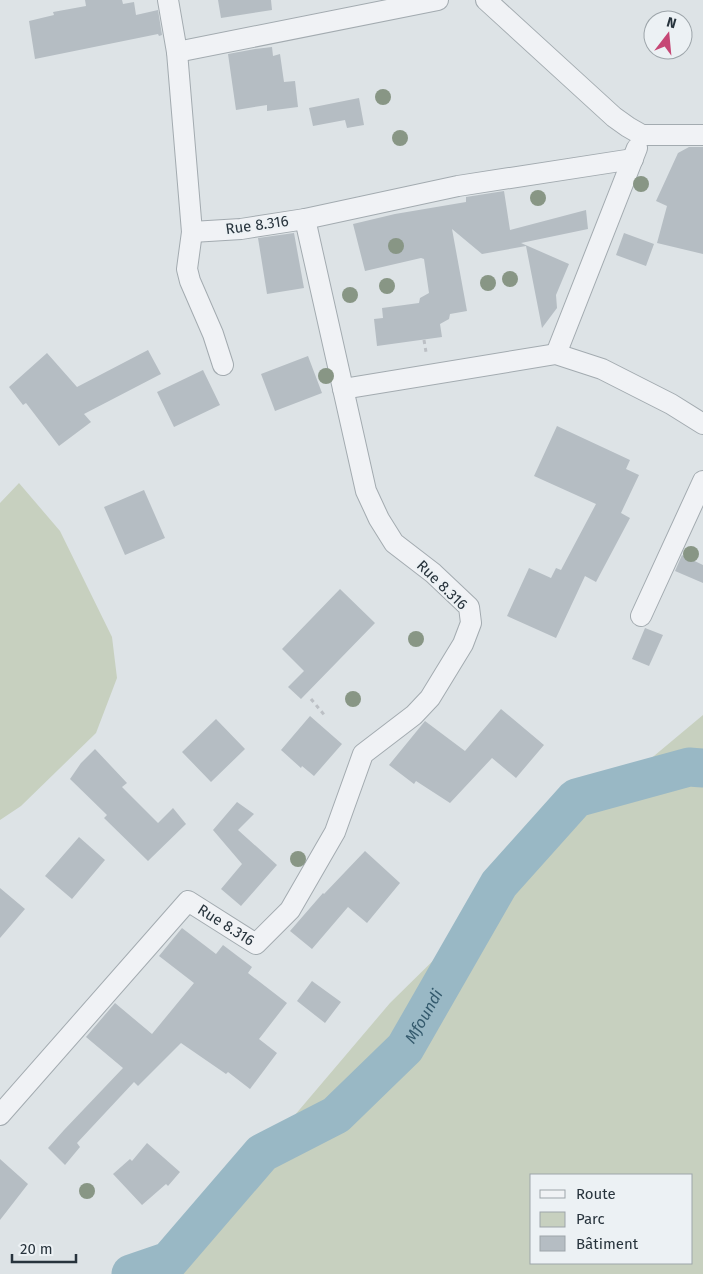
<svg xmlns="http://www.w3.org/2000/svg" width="703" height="1274" font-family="'Fira Sans',sans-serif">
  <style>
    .green { fill: #c7d0bf; fill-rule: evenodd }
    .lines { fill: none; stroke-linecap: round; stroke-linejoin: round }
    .river { stroke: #99b8c5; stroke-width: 39 }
    .building { fill: #b5bdc3 }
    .minor-casing { stroke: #a3abb0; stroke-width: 22 }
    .path { stroke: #bcc0c5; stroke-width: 3; stroke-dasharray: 4 4; stroke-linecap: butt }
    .minor { stroke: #f0f2f5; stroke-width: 20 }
    .tree { fill: #889685 }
    .labels { text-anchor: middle; stroke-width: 4; stroke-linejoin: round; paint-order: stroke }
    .street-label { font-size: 15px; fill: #27333c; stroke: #ecf1f4 }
    .water-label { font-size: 16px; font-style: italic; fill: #345a6d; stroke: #ecf1f4 }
  </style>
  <rect width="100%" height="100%" fill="#dde3e6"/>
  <path class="green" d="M19,483L60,531L112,637L117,678L96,733L21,806L0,820V503Z
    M703,715V1274H145L227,1195L390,1003L569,827ZM532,1175H692V1263H532Z"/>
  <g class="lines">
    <path class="river" id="s1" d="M131,1274L169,1261L262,1153L336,1115L405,1048L499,884L576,798L689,767L703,768"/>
  </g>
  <path class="building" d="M85,0H122L123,4L134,2L136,15L158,10L162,35L159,36L158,34L35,59L29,21L54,15L53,12L86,6Z
    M218,0H271L272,10L221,18Z
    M272,47L273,56L280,54L284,82L295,81L298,107L267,111V105L236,110L228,54L255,49Z
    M359,98L364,125L347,128L345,120L313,126L309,108Z
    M689,147H703V254L657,243L667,206L656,201L678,153Z
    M504,191L510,230L586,210L588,229L521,243L569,264L556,295L557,308L542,328L526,246L482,254L452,229L467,311L450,314L449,319L440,324L442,337L377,346L374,319L383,318L382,308L419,303L420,298L429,293L424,259L421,258L365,271L353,224L395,214L466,202V197Z
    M294,233L304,288L267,294L258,238Z
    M624,233L654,244L646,266L616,255Z
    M148,350L161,374L84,414L91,422L59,446L26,403L23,405L9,387L47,353L77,387Z
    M308,356L322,393L275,411L261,374Z
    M203,370L220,405L174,427L157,392Z
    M557,426L630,460L626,469L639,475L621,513L630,518L596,582L585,576L556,638L507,616L529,568L551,578L556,568L561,570L596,504L534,476Z
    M144,490L165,538L125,555L104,507Z
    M682,555L703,565V583L675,571Z
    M340,589L375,623L301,699L288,687L304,671L282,649Z
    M645,628L663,635L649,666L632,659Z
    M501,709L544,745L516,778L492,758L450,803L416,781L414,784L389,765L425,721L465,751Z
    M310,716L342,744L314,776L302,766L301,768L281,750Z
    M216,719L245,749L211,782L182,752Z
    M95,749L127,783L122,787L158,823L173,808L186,824L148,861L104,818L107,815L70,779L81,763Z
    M237,802L254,814L238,830L277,865L241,906L221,889L242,864L213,830Z
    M79,837L105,860L72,899L45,876Z
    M365,851L400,883L367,923L348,907L312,949L290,931L323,893L324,894Z
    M0,888L25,909L0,938Z
    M182,928L216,954L223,945L252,967L248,973L287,1003L259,1039L277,1053L250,1089L228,1072L226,1074L181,1043L138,1086L134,1082L77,1143L80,1147L65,1165L48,1148L64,1130L123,1068L86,1037L115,1003L152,1034L194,983L159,956Z
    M312,981L341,1002L325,1023L297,1001Z
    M147,1143L180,1172L168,1186L166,1184L142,1205L113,1174L130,1159L132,1161Z
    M0,1159L28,1184L0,1220Z"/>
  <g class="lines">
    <g class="minor-casing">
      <g id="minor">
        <path d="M486,0L614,117L628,127L642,135H703"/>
        <path d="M177,52L438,0"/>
        <path d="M305,219L458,186L633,159"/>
        <path d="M192,232L187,269L190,281L213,334L223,365"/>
        <path d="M556,354L637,148"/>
        <path d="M343,389L556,354L602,369L671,404L703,424"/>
        <path d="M641,616L703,481"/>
        <path id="s2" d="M0,1115L188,901L256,944L290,910L335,832L363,754L414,715L430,698L463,644L471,623L469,607L433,573L394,543L379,519L366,491L305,219L241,229L192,232L177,52L168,0"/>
      </g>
    </g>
    <path class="path" d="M424,340L426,352H428
      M311,699L326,717"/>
    <use href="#minor" class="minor"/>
  </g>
  <g class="tree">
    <circle cx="383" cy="97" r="8"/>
    <circle cx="400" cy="138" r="8"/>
    <circle cx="641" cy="184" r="8"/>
    <circle cx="538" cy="198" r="8"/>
    <circle cx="396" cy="246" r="8"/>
    <circle cx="510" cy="279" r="8"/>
    <circle cx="488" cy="283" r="8"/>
    <circle cx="387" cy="286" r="8"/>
    <circle cx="350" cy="295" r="8"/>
    <circle cx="326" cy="376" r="8"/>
    <circle cx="691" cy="554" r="8"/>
    <circle cx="416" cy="639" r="8"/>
    <circle cx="353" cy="699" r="8"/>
    <circle cx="298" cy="859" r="8"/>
    <circle cx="87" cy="1191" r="8"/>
  </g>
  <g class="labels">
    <g class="street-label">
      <text transform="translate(257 225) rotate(-8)" y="5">Rue 8.316</text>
      <text transform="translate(442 585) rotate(44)" y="5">Rue 8.316</text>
      <text dy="5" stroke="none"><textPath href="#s2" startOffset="330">Rue 8.316</textPath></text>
    </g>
    <g class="water-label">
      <text dy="6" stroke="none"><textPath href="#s1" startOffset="399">Mfoundi</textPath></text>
    </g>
  </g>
  <rect x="530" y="1174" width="162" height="90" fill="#ecf1f4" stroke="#9da5aa"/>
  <rect x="540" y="1190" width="25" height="8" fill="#f0f2f5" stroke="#9da5aa"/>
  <text x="576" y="1199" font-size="15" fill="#27333c">Route</text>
  <rect x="540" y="1212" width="25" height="15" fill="#c7d0bf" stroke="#9da5aa"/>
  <text x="576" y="1224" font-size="15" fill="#27333c">Parc</text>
  <rect x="540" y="1236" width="25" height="15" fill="#b5bdc3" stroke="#9da5aa"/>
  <text x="576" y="1249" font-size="15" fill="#27333c">Bâtiment</text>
  <g transform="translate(668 35) rotate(16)"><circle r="24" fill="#ecf1f4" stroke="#9da5aa"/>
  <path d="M0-4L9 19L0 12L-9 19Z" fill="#c64775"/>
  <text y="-8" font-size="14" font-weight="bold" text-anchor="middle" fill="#27333c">N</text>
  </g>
  <path d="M12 1254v8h64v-8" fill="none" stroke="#27333c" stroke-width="2.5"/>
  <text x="20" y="1254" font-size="15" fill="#27333c" stroke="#ecf1f4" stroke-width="4" paint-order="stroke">20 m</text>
</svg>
